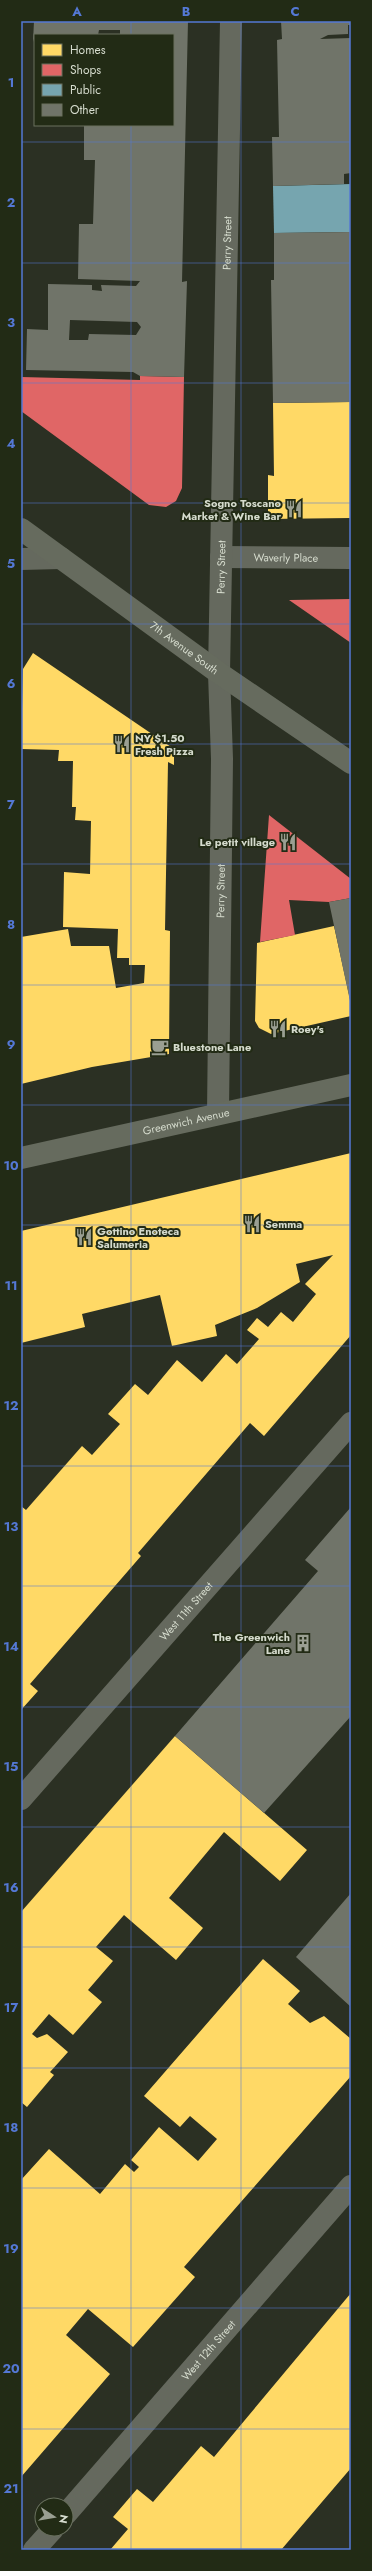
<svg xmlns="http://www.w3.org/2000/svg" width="372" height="2571" font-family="Jost,sans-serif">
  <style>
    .homes { fill: #ffd966 }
    .shops { fill: #e06666 }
    .public { fill: #76a5af }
    .building { fill: #707469; fill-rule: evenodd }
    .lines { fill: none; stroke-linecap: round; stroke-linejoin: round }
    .street { stroke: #65695e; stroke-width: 22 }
    .secondary { stroke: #666b5e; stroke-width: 22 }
    .grid { fill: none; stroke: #5478d5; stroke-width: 1; stroke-opacity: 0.55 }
    .labels { text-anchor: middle; stroke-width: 4; stroke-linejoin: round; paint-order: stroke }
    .street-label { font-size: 11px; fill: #d5dbcd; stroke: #222b15 }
    .poi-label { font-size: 11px; font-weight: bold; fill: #d5dbcd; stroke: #222b15; text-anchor: start }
    .neatline { fill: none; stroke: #5478d5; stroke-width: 1.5 }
    .grid-label { font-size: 13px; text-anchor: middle; font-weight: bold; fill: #5478d5 }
  </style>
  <rect width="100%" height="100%" fill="#2b3023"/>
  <path class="homes" d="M351,402V518L268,519V475L274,476L273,403Z
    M33,653L174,749V765L168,762L165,930L170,931L169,1054L92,1067L21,1084V937L68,929L71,946H109L116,988L144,983L145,965H129V958H117L118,929L63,927L64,872L90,874L91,821L75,820L76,807H72L73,761H58L59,750L21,749L23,669Z
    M334,926L351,1004V1016L271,1034L259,1028L255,1021L257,943Z
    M351,1153V1335L264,1436L250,1423L138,1553L141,1556L30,1684L38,1691L21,1710V1506L26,1510L82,1446L92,1455L120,1424L108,1414L135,1384L148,1395L177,1360L202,1382L226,1354L237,1364L259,1339L247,1330L257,1318L268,1327L281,1312L293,1322L316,1294L305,1284L333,1255L296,1264L300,1282L257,1308L215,1325L217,1336L172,1346L160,1295L82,1314L85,1327L21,1343V1231Z
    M175,1736L307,1850L280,1881L224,1832L169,1898L203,1928L176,1960L124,1915L96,1947L113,1961L88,1990L102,2002L73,2035L49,2014L32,2034L37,2038L47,2034L68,2052L50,2072L54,2075L27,2107L21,2102V1912Z
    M263,1959L300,1991L288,2004L310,2023L324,2016L351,2039V2076L184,2267L195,2277L133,2347L88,2309L66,2335L110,2374L21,2477V2180L49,2149L100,2194L125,2164L134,2172L139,2167L131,2160L159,2127L198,2161L217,2139L190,2116L180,2127L144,2096Z
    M351,2293V2468L281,2550H110L128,2529L113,2517L137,2489L153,2502L201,2446L214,2457Z"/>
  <path class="shops" d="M140,376L184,377L182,488L176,501L166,507L149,505L21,411V377L140,380Z
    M351,599V643L289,600Z
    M269,815L351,879V898L329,902L289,900L295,935L260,942Z"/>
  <path class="public" d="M351,184V232L274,233L273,186Z"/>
  <path class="building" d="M34,21H188L182,282L187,281L184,377L140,376L133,372L26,370L27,329L48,330V284L92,285V290L102,291L101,285L136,286L140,281L78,279L79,224H93L95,160H84V125H173V35H120V30H99L98,35H35L33,42ZM70,320L137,322L141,327L136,335L89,334L88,340H69Z
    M281,21H351V25H348V34L328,35L320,39L351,38V173L344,174V184L273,186L272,137H279L277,40L282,39Z
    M351,232V402L273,403L271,280H274V233Z
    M351,898V1001H350L329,902Z
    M351,1507V1716L264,1813L175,1736L318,1571L305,1560Z
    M351,1893V2007L296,1957Z"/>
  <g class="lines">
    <g class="street">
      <path id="s1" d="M221,557L351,558"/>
      <path d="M21,559L61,558"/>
      <path id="s2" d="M218,1113L222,759L219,673L231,21"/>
      <path id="s3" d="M21,1799L351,1423"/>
      <path id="s4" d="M66,2514L351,2186"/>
      <path d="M34,2550L53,2529"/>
    </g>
    <g class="secondary">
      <path id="s5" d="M21,529L219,673L351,763"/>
      <path id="s6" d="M21,1158L351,1085"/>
    </g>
  </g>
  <path class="grid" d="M131,21V35M241,21V2550M131,125V2550M21,142H351M21,263H351M21,383H351M21,503H351M21,624H351M21,744H351M21,864H351M21,985H351M21,1105H351M21,1225H351M21,1346H351M21,1466H351M21,1586H351M21,1707H351M21,1827H351M21,1947H351M21,2068H351M21,2188H351M21,2308H351M21,2429H351"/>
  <defs>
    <g id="restaurant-bare" transform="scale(1.38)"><path d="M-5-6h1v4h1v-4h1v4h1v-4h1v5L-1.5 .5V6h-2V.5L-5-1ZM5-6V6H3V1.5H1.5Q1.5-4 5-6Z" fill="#9a9f92" stroke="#222b15" stroke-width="2.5" paint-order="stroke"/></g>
    <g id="cafe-bare" transform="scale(1.38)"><path d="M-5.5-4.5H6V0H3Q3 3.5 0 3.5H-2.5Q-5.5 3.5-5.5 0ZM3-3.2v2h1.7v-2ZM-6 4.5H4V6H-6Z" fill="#9a9f92" stroke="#222b15" stroke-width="2.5" paint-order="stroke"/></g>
    <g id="building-bare" transform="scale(1.38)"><path d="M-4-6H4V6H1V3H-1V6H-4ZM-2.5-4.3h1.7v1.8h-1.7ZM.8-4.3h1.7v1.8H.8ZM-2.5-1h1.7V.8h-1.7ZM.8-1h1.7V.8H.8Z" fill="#9a9f92" stroke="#222b15" stroke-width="2.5" paint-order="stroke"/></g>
  </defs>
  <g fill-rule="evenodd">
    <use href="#restaurant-bare" x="294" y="509"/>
    <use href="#restaurant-bare" x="122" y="744"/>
    <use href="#restaurant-bare" x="288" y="842"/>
    <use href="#restaurant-bare" x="278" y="1029"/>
    <use href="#cafe-bare" x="160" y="1047"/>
    <use href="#restaurant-bare" x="252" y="1224"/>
    <use href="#restaurant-bare" x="84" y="1237"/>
    <use href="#building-bare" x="303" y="1643"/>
  </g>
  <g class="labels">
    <g class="street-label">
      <text dy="4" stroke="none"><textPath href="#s2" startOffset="870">Perry Street</textPath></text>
      <text dy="4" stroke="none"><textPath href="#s1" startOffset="65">Waverly Place</textPath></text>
      <text dy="4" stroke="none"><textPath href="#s2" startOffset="546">Perry Street</textPath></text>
      <text dy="4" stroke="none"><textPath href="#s5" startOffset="202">7th Avenue South</textPath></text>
      <text dy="4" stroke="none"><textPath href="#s2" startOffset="222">Perry Street</textPath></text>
      <text dy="4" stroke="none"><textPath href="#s6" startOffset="169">Greenwich Avenue</textPath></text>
      <text dy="4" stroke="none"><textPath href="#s3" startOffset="250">West 11th Street</textPath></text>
      <text dy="4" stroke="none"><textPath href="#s4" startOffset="217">West 12th Street</textPath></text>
    </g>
    <g class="poi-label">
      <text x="281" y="507" text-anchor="end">Sogno Toscano<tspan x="281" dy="13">Market &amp; Wine Bar</tspan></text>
      <text x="135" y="742">NY $1.50<tspan x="135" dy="13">Fresh Pizza</tspan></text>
      <text x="275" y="846" text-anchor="end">Le petit village</text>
      <text x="291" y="1033">Roey's</text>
      <text x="173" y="1051">Bluestone Lane</text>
      <text x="265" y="1228">Semma</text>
      <text x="97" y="1235">Gottino Enoteca<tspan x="97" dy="13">Salumeria</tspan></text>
      <text x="290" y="1641" text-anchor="end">The Greenwich<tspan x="290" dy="13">Lane</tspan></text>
    </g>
  </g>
  <rect width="372" height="2571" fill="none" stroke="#222b15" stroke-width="44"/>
  <rect x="34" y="34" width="140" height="92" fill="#222b15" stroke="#6a715f"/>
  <rect x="42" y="44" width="20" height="12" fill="#ffd966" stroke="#6a715f"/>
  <text x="70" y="54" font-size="12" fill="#d5dbcd">Homes</text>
  <rect x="42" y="64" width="20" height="12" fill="#e06666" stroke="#6a715f"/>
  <text x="70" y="74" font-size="12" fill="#d5dbcd">Shops</text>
  <rect x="42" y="84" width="20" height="12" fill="#76a5af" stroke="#6a715f"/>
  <text x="70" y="94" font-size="12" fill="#d5dbcd">Public</text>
  <rect x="42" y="104" width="20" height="12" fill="#707469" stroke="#6a715f"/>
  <text x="70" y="114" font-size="12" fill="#d5dbcd">Other</text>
  <g transform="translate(54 2517) rotate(102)"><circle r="19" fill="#222b15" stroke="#6a715f"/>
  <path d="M0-3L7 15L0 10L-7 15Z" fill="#9a9f92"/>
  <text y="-6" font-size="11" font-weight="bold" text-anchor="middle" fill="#d5dbcd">N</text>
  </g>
  <rect x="22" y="22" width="328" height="2527" class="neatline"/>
  <g class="grid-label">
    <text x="77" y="16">A</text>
    <text x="186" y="16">B</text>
    <text x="295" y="16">C</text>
    <text x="11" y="87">1</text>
    <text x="11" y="207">2</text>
    <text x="11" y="327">3</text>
    <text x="11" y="448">4</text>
    <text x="11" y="568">5</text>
    <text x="11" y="688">6</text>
    <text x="11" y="809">7</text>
    <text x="11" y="929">8</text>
    <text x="11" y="1049">9</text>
    <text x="11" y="1170">10</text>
    <text x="11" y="1290">11</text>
    <text x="11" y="1410">12</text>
    <text x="11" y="1531">13</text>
    <text x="11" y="1651">14</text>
    <text x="11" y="1771">15</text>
    <text x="11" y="1892">16</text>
    <text x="11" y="2012">17</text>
    <text x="11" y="2132">18</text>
    <text x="11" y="2253">19</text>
    <text x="11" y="2373">20</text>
    <text x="11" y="2493">21</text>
  </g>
</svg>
